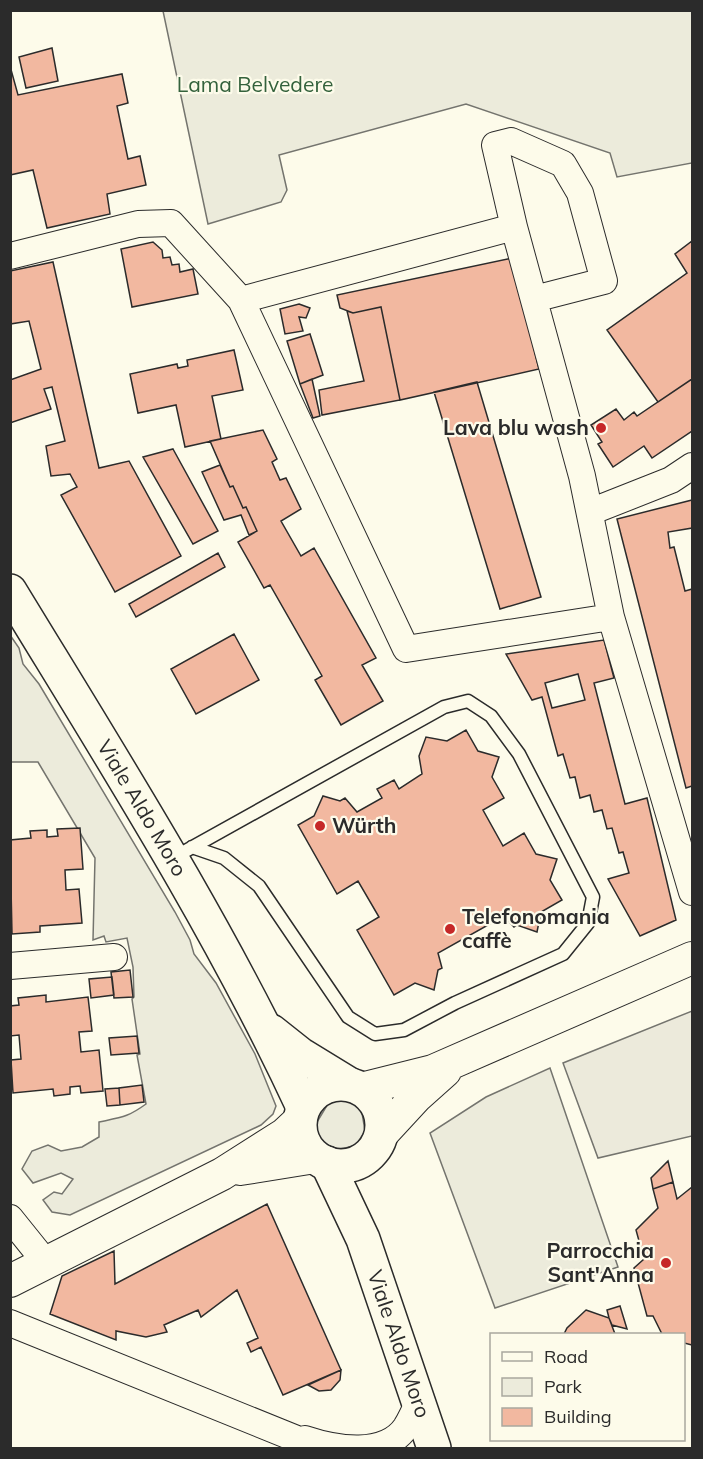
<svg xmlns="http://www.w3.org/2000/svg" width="703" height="1459" font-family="Mulish,sans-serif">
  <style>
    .green { fill: #ecebdb; stroke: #74746e; stroke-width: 1.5 }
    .parking { fill: #eceadb; stroke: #74746e; stroke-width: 1.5 }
    .building { fill: #f2b8a0; stroke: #2b2b2b; stroke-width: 1.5; fill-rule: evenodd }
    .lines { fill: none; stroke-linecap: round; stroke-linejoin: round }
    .service-casing { stroke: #2b2b2b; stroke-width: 15 }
    .minor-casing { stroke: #2b2b2b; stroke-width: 28 }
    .tertiary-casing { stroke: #2b2b2b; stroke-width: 34 }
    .secondary-casing { stroke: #2b2b2b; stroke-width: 36 }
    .service { stroke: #fdfbea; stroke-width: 12 }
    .minor { stroke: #fdfbea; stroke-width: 26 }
    .tertiary { stroke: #fdfbea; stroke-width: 32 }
    .secondary { stroke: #fdfbea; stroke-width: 33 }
    .poi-dot { fill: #c62828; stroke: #fdfbea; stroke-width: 2 }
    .labels { text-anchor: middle; stroke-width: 4.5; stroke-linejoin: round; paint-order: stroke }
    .park-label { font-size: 21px; fill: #34623c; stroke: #fdfbea }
    .poi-label { font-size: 21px; font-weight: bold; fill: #2b2b2b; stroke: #fdfbea; text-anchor: end }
    .street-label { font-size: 21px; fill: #2b2b2b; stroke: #fdfbea }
  </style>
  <rect width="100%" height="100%" fill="#fdfbea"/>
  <path class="green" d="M163,11H692V163L617,177L610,153L466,104L279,155L287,190L281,202L208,224Z
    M10,635L19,648L23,664L39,684L175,912L190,940L194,954L216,983L255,1054L276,1106L273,1114L261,1125L70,1215L52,1212L43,1200L54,1192L62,1194L73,1179L61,1173L33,1183L22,1169L32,1151L48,1145L61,1151L82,1147L99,1137V1122C123,1117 128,1117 146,1104L137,1055L140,1054L132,999L134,997L133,967L127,938L106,942L104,936L93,940L95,858L38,762H11Z
    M550,1068L618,1267L495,1308L430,1133L486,1097Z
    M347,1100L361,1107L365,1131L357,1144C339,1152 330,1150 317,1135V1122L329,1102Z"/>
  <path class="parking" d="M692,1011V1136L598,1158L563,1063Z"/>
  <path class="building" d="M52,48L58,81L26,88L19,57Z
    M10,66L18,95L122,74L128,103L117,106L128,159L140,156L146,185L107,194L110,214L47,228L33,170L10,175Z
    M692,241V379L658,402L607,330L687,273L675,254Z
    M153,242L162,250L163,258L170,257L172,265L179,264L180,272L193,269L198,294L132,307L121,249Z
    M512,258L539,369L400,400L381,307L353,313L340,308L337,295Z
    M53,262L99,468L129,461L181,556L115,592L61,495L77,487L70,474L51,476L46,446L65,441L52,387L44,389L51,409L10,423V380L41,369L29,321L10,324V271Z
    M299,304L310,308L306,318L299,317L303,331L285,334L280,309Z
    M381,307L400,400L322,415L319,390L364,381L347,311L353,313Z
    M310,334L323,375L300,384L287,341Z
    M234,350L243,390L212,396L221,439L185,447L176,405L138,413L130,374L177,364L178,368L188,366L187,360Z
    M312,379L320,416L313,418L300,384Z
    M692,379V431L652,458L644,446L613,467L598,444L602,442L591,425L616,409L624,420L634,412L637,416Z
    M477,382L541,597L500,609L434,392Z
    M263,430L277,459L272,462L280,480L286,478L301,509L281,521L301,556L314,548L376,658L362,665L383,701L341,725L315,680L322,676L270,585L264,588L238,542L257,531L246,507L243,508L233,486L230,487L210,441Z
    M173,449L218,531L193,544L143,457Z
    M220,465L230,487L233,486L243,508L246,507L257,531L249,535L241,515L224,520L202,472Z
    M692,500V528L668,532L670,548L674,547L685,591L692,589V786L686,788L617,519Z
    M218,553L225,567L136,617L129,604Z
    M234,634L259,680L196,714L171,669Z
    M604,640L614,678L594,683L625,804L647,798L676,920L640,936L608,879L629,873L623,852L619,853L612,828L607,829L602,810L594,812L590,795L580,798L575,777L570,778L563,754L558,756L542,697L532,700L506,654ZM578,674L585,700L552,708L545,683Z
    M466,730L478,751L499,757L492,777L504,798L483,810L503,846L524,833L536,854L557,859L550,880L562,900L541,912L537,932L517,925L514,927L504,916L438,953L442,968L438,970L434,990L415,983L394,995L357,930L379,917L358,881L337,894L298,825L314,816L323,796L340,801L345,798L357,812L382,798L377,789L394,780L399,789L422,774L419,756L426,737L447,741Z
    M80,828L83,869L65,870L66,890L79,889L82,923L40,926V932L12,934L10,840L31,838L30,831L47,830V837L58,836L57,829Z
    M130,970L133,997L114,998L111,972Z
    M112,977L114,995L91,998L89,979Z
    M46,995V1002L88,997L92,1031L79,1032L81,1052L99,1050L103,1091L81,1093L80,1086L70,1087V1094L54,1096L53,1089L13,1093L11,1060L21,1059L19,1035L10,1036V1006L19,1005L18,998Z
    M137,1036L139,1053L111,1055L109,1038Z
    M142,1085L144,1102L120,1105L119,1088Z
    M119,1088L120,1105L107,1106L105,1089Z
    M668,1161L673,1182L653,1189L651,1178Z
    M673,1182L677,1199L692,1187V1345L684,1343V1334H662L653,1316H647L634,1268L644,1259L636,1230L658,1208L653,1189Z
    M267,1204L341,1370L283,1395L261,1347L251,1352L247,1343L258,1338L237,1290L201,1317L198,1310L164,1325L167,1332L146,1337L116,1331V1340L50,1314L62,1276L114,1251L115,1284Z
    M620,1306L627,1329L612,1325L609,1318L607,1310Z
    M586,1310L609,1318L615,1334H564L567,1328Z
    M341,1370L340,1380L331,1390L319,1391L308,1385Z"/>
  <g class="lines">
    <g class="service-casing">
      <path id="service" d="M173,858L444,707L468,701L491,716L519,754L593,897L588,923L563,954L455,1003L404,1030L375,1034L348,1017L259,886L224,858L192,847"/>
    </g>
    <g class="minor-casing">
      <path id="minor" d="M514,227L495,145L511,141L563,164L580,193L604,281L534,299
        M10,256L138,224L171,223L241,300L406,649L611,617L692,892
        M241,300L514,227L582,476L611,617
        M590,512L671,480L692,466
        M10,966L114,957
        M10,1218L47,1264
        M10,1323L319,1448
        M305,1439C335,1449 385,1458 406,1427C411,1419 415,1410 419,1401"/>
    </g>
    <g class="tertiary-casing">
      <path id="tertiary" d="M361,1089L433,1071L692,958
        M381,1135L417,1096L445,1071
        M240,1169L315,1157
        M10,1281L222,1174L285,1134L300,1120"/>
    </g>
    <g class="secondary-casing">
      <g id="secondary">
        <path id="s1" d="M10,591C113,760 220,928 303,1107"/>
        <path d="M271,1031L300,1054L349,1084"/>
        <circle cx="341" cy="1125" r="41"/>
        <path id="s2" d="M327,1163L363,1239L434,1448"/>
      </g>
    </g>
    <use href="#service" class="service"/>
    <use href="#minor" class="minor"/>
    <use href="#tertiary" class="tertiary"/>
    <use href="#secondary" class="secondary"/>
  </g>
  <g class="poi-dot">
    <circle cx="601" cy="428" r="6"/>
    <circle cx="320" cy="826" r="6"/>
    <circle cx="450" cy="929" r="6"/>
    <circle cx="666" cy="1263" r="6"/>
  </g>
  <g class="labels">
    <g class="park-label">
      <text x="255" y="92">Lama Belvedere</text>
    </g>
    <g class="poi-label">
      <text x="589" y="435">Lava blu wash</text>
      <text x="332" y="833" text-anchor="start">Würth</text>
      <text x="462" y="924" text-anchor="start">Telefonomania<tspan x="462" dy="24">caffè</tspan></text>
      <text x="654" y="1258">Parrocchia<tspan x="654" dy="24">Sant'Anna</tspan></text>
    </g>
    <g class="street-label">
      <text dy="7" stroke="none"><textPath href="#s1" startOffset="254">Viale Aldo Moro</textPath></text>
      <text dy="7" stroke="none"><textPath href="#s2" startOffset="195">Viale Aldo Moro</textPath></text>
    </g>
  </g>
  <rect width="703" height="1459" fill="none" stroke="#2b2b2b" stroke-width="24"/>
  <rect x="490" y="1333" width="195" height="108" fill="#fdfbea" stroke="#a9a89e" stroke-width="1.5"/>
  <rect x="502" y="1352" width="30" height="9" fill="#fdfbea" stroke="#a9a89e" stroke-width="1.5"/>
  <text x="544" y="1363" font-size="18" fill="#2b2b2b">Road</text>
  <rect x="502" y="1378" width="30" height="18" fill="#ecebdb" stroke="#a9a89e" stroke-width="1.5"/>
  <text x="544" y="1393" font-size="18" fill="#2b2b2b">Park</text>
  <rect x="502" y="1408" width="30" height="18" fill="#f2b8a0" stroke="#a9a89e" stroke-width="1.5"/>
  <text x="544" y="1423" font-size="18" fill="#2b2b2b">Building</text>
</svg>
